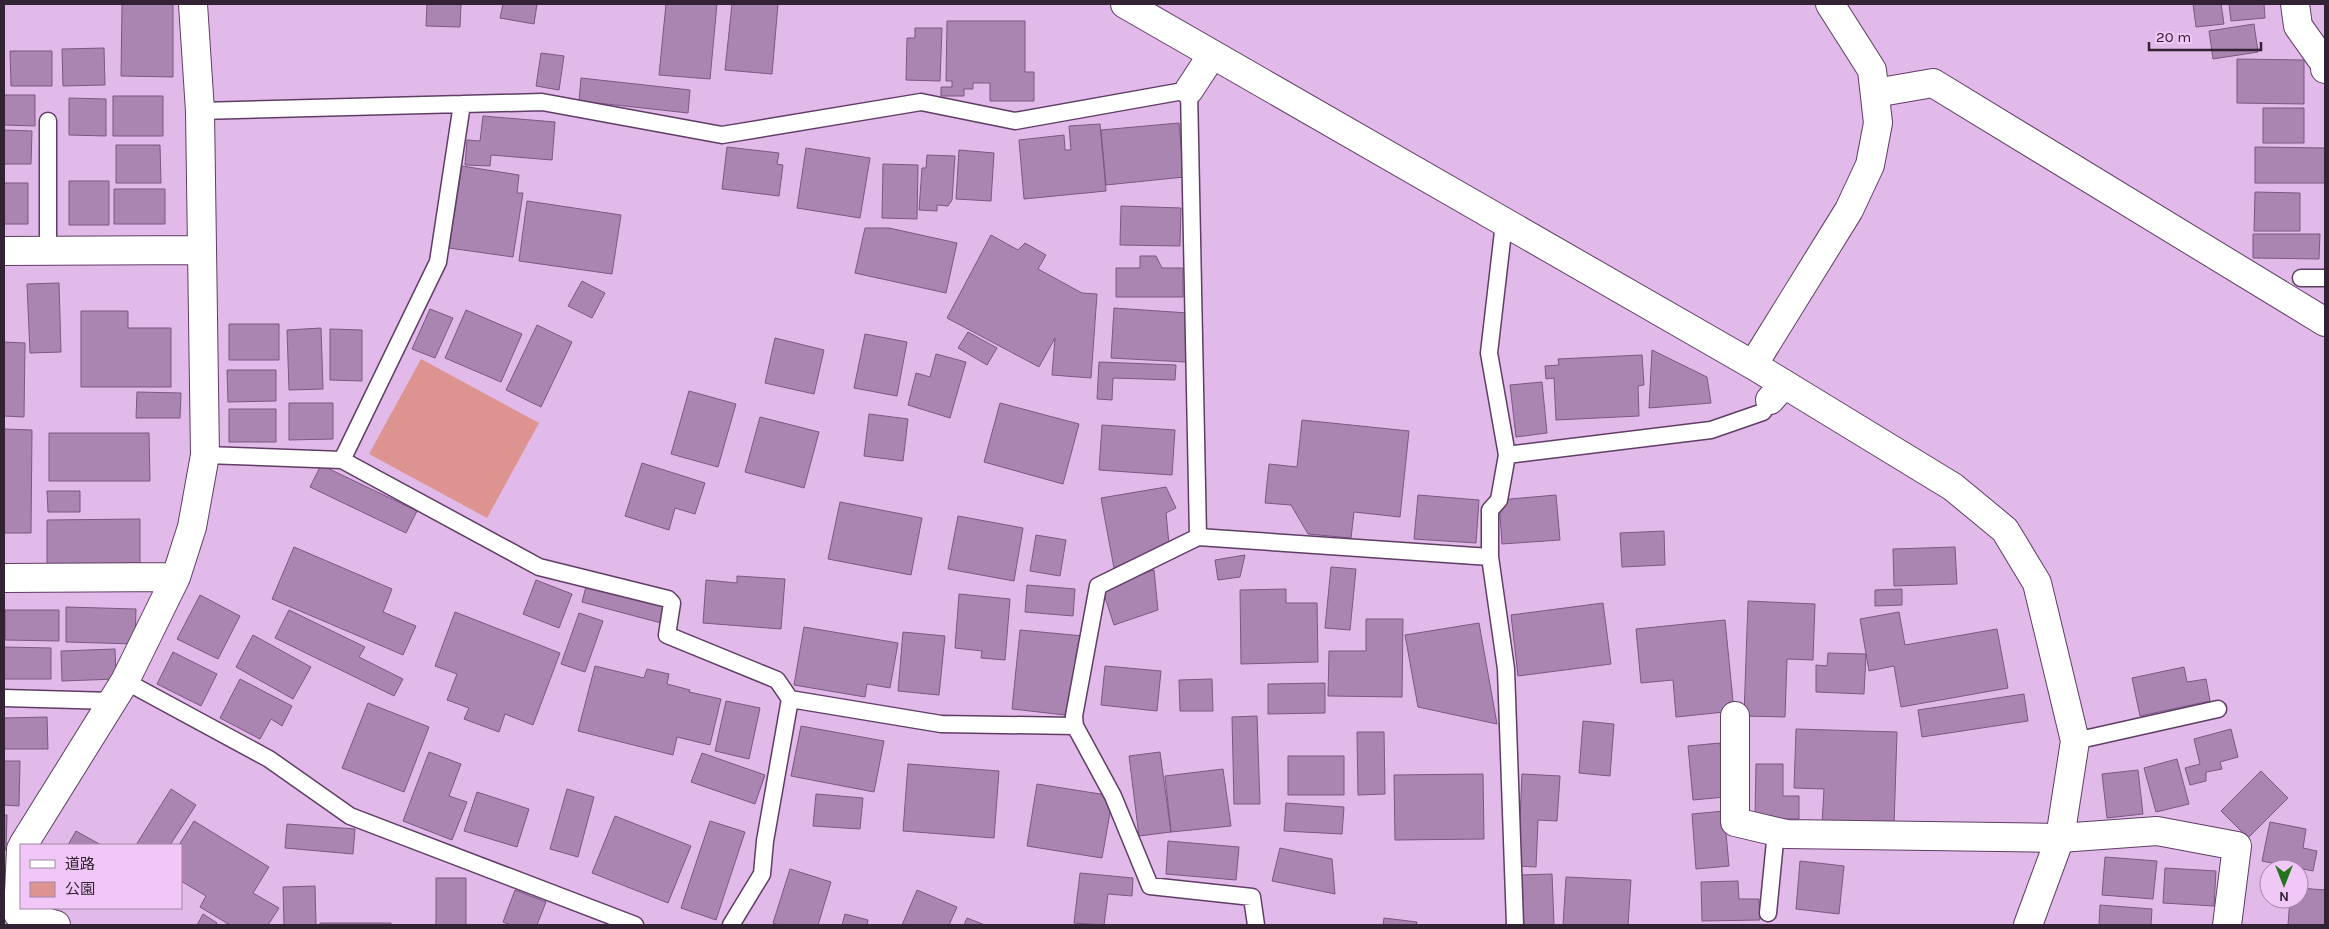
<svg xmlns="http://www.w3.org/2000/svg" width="2329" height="929" font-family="Karla,'Noto Sans JP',sans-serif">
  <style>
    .green { fill: #dd9491 }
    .building { fill: #ab85b1; stroke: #7b5781 }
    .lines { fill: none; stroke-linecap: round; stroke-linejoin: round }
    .service-casing { stroke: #5f3d65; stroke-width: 19 }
    .minor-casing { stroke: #5f3d65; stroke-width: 30 }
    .tertiary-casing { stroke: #5f3d65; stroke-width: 30 }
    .service { stroke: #fff; stroke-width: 16 }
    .minor { stroke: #fff; stroke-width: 28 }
    .tertiary { stroke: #fff; stroke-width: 28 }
  </style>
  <rect width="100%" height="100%" fill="#e2bae9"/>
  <path class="green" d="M421,359L539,423L487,518L369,454Z"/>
  <path class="building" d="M122,4H173V77L121,76Z
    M427,4H461L460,27L426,26Z
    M503,4H537L534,24L500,18Z
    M666,4H717L710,79L659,75Z
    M732,4H778L772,74L725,70Z
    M2193,4H2221L2224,24L2196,27Z
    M2229,4H2264L2265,18L2231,21Z
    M947,21H1025V72H1034V101H990V83H973V89H964V96H941V87H952V81H946Z
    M2254,24L2258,52L2213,59L2209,31Z
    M915,28H942L940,81L906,80L907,38H915Z
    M104,48L105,85L63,86L62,49Z
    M10,51H52V86H11Z
    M541,53L564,56L559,90L536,86Z
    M2237,59L2304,60V104L2237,103Z
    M581,78L690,90L688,113L579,101Z
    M4,95H35V126L4,125Z
    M113,96H163V136H113Z
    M69,98L106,99V136L69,135Z
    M2263,108H2304V143H2263Z
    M483,116L555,122L552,160L491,155L490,166L465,165L467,140L480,141Z
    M1179,123L1184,177L1106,185L1101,130Z
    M1100,124L1106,191L1024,199L1019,140L1064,135L1065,150H1071L1069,126Z
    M4,130L32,131L31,164H4Z
    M116,145H160L161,183H116Z
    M727,147L779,153L777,164L783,165L779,196L722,189Z
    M2255,147L2325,148V183H2255Z
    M806,148L870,158L860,218L797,208Z
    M959,150L994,153L991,201L956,199Z
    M927,155L955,156L952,200L948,206L937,205V211L919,210L922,168H926Z
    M883,164L918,165L917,219L882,218Z
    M462,166L519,175L517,193H523L513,257L449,248Z
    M69,181H109V225H69Z
    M4,183H28V224H4Z
    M114,189H165V224H114Z
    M2255,192L2300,193V231H2254Z
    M527,201L621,215L612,274L519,261Z
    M1121,206L1181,208L1180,246L1120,245Z
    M865,228H889L957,243L946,293L855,273Z
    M2253,234H2320L2319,259L2253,258Z
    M991,235L1018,250L1025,243L1046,255L1038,269L1082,293L1097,294L1091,378L1052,375L1055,338L1039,367L947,318Z
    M1140,256H1156L1162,268H1183V297H1116V268H1140Z
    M582,281L605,293L592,318L568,306Z
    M59,283L61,352L30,353L27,284Z
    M1114,308L1188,313L1186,362L1111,358Z
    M430,309L453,318L435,358L412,349Z
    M466,310L522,334L501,382L445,358Z
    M81,311H128V328H171V387H81Z
    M229,324H279V360H229Z
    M537,325L572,342L541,407L506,390Z
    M321,328L323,389L289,390L287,330Z
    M330,329L362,330V381L330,380Z
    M968,332L997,348L987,365L958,348Z
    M865,334L907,342L897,396L854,388Z
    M775,338L824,350L814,394L765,383Z
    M4,342L25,343L24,417L4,416Z
    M1652,350L1707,377L1711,403L1649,408Z
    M936,354L966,362L950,418L908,405L916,373L930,377Z
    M1642,355L1644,385L1638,386L1639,416L1556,420L1554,378L1546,379L1545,366L1559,365L1558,359Z
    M1099,362L1176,365L1175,380L1113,378L1112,400L1097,399Z
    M227,370H276V401L228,402Z
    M1542,382L1547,433L1516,437L1510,385Z
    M689,391L736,404L718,467L671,454Z
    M137,392L181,393L180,418H136Z
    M289,403H333V439L289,440Z
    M1000,403L1079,424L1063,484L984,462Z
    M229,409H276V442H229Z
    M869,414L908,419L903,461L864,456Z
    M760,417L819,432L804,488L745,472Z
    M1302,420L1409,431L1400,517L1354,512L1351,538L1308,534L1291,505L1265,503L1269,464L1297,467Z
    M1102,425L1175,430L1172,475L1099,470Z
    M4,429L32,430L31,533H4Z
    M49,433H149L150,481H49Z
    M642,463L705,483L695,514L675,508L669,530L625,516Z
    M321,465L417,511L406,533L310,487Z
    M1166,487L1176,508L1166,513L1169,544L1114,568L1101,498Z
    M47,491H80V512H48Z
    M1418,495L1479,500L1476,543L1414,539Z
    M1556,495L1560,540L1502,544L1499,500Z
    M840,502L922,518L911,575L828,559Z
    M958,516L1023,528L1014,581L948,569Z
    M140,519V564H47V520Z
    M1664,531L1665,565L1622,567L1620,533Z
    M1036,535L1066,540L1060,576L1030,571Z
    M294,547L392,589L383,612L416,626L403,655L272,599Z
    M1955,547L1957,584L1894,586L1893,549Z
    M1245,555L1240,577L1218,580L1215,560Z
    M1331,567L1356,569L1350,630L1325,628Z
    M1154,570L1158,610L1114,625L1102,588Z
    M737,576L785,579L781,629L703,623L706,580L737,583Z
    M588,579L668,599L661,623L582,602Z
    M536,580L572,594L559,628L523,614Z
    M1027,585L1075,589L1073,616L1025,612Z
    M1286,589V603H1317L1318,662L1241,664L1240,590Z
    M1902,589V605L1875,606V590Z
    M959,594L1010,599L1005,660L981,658L982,651L955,648Z
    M200,595L240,616L218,659L177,639Z
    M1748,601L1815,604L1813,660L1787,659L1785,717L1744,716Z
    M1603,603L1611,664L1518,676L1511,615Z
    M66,607L136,609L135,644L66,642Z
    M5,610H59V641L5,640Z
    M289,610L365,647L359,657L403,679L394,696L275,638Z
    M455,612L560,653L533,725L505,714L499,732L464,719L469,708L447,700L457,674L435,666Z
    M1899,612L1905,645L1997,629L2008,688L1901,707L1894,666L1869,671L1860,619Z
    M579,613L603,621L585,672L561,664Z
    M1366,619H1403L1402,697L1328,696L1329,651H1366Z
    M1725,620L1734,711L1676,717L1673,680L1641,683L1636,629Z
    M1479,623L1497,724L1418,707L1405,635Z
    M804,627L898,643L890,688L867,684L865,697L794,685Z
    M1020,630L1083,636L1074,716L1012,709Z
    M903,632L945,636L939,695L898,691Z
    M253,635L311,667L293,699L236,667Z
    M4,647L51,648V679H4Z
    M115,649L116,679L62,681L61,651Z
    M173,652L217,674L201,706L157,684Z
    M1828,653L1866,654L1864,694L1816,692V665L1827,666Z
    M595,666L644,678L647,669L669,674L667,684L690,690L689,692L721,699L710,745L677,737L673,755L578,731Z
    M1105,666L1161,671L1157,711L1101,705Z
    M2184,667L2187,682L2206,679L2210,701L2140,716L2132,678Z
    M240,679L292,706L282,726L271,719L260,739L220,718Z
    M1212,679L1213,711H1180L1179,680Z
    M1325,683V713L1268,714V684Z
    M2024,694L2028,721L1922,737L1918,710Z
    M726,701L760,708L749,759L715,751Z
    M368,703L429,727L404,792L342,768Z
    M1257,716L1260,804H1234L1232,717Z
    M47,717L48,749H4V718Z
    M1583,721L1614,724L1610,776L1579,773Z
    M801,726L884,741L874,792L791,776Z
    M1796,729L1897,732L1894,827L1822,824L1824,789L1794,788Z
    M2231,729L2238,757L2220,762L2222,769L2206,772V781L2190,785L2185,768L2200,764L2194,739Z
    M1357,732H1384L1385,794L1358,795Z
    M1720,743L1725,797L1693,800L1688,746Z
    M429,752L461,764L449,796L467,802L452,840L403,821Z
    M1160,752L1171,832L1139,836L1129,756Z
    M702,753L765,775L755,804L691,782Z
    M1288,756H1344V795H1288Z
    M2177,759L2189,804L2156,812L2144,768Z
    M4,761H20L19,806L4,805Z
    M908,764L999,771L994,838L903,831Z
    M1756,764H1783V796H1799V819L1755,818Z
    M1223,769L1231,826L1171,832L1165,776Z
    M2138,770L2143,814L2107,818L2102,774Z
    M2261,771L2288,798L2248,838L2221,811Z
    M1483,774L1484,839L1395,840L1394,775Z
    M1522,774L1560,776L1557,821L1538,820L1536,867L1518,866Z
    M1037,784L1113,796L1102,858L1027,846Z
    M171,789L196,805L170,845H136Z
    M567,789L594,797L578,857L550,849Z
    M477,792L529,809L517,847L464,831Z
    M816,794L863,798L860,829L813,826Z
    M1286,803L1344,807L1342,834L1284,831Z
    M1724,811L1729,866L1696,869L1692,814Z
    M4,815H7L6,850H4Z
    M615,816L691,846L668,903L592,873Z
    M194,821L269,867L253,893L279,908L268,925H230L200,907L206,896L181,881V845H179Z
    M710,821L745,832L716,920L681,908Z
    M2270,822L2306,829L2303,848L2317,851L2313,871L2262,861Z
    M287,824L355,829L353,854L285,848Z
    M76,831L101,845H68Z
    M1168,841L1239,847L1236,880L1166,874Z
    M1280,848L1332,859L1335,894L1272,881Z
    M2105,857L2157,861L2153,899L2102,895Z
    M1800,861L1844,866L1839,914L1796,909Z
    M2165,868L2216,871L2214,906L2163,903Z
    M790,869L831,882L818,925H779L773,923Z
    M1080,873L1133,878L1132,896L1108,894L1104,925L1074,923Z
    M1552,874L1554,925H1522L1520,875Z
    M1566,877L1631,880L1628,925H1563Z
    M436,878H466V925H436Z
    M1738,881L1739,899H1759L1760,920L1702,921L1701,882Z
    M315,886L316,925H284L283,887Z
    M2299,888L2325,890V925H2288L2290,899H2299Z
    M515,890L546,902L537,925H511L503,922Z
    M917,890L957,907L949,925H902Z
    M2100,905L2152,909L2151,925H2099Z
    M203,914L217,923L215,925H197Z
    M845,914L868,920L867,925H842Z
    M967,918L985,925H964Z
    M1384,918L1417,922L1416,925H1383Z
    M320,923H391V925H320Z"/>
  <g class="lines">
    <g class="service-casing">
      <path id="service" d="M200,111L542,102L722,135L921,102L1015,121L1189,90L1198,537L1098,586L1074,716L1075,726
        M48,121V251
        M1504,223L1489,353L1507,455
        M2301,278H2325
        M205,455L342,460L539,567L668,599L672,603L667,635L777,680L790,699
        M342,460L438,262L462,104
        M1198,537L1490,557
        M125,681L269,759L350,816L635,925
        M4,698L112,701
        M2075,741L2218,709
        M1768,913L1776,831
        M731,925L762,874L765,841L790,699L941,724L1075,726L1113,796L1150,886L1252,897L1256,925
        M1515,925L1506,669L1490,557V510L1499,500L1507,455L1711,430L1763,412L1770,400"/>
    </g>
    <g class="minor-casing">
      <path id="minor" d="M2295,4L2298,26L2325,64V69
        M1189,90L1212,55
        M1875,93L1933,83L2325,322
        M4,251L202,250
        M1770,400L1784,384
        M4,578L176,577
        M1735,716V822L1786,834L2060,838L2157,831L2237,846L2227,925
        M23,845L125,681L176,577L192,527L205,455L200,111L193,4
        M21,849L18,914L56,925"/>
    </g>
    <g class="tertiary-casing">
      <path id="tertiary" d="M1125,4L1753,365L1953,487L2005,530L2037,583L2075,741L2060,838L2028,925
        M1753,365L1849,210L1870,165L1878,123L1872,70L1830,4"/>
    </g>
    <use href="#service" class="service"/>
    <use href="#minor" class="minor"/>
    <use href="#tertiary" class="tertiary"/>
  </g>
  <rect width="2329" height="929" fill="none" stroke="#322234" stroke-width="10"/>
  <rect x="20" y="844" width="162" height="65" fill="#f0c7f6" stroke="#a485a8"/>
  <rect x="30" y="860" width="25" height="8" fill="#ffffff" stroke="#a485a8"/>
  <text x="65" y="869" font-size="15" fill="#322234">道路</text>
  <rect x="30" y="882" width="25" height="15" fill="#dd9491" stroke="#a485a8"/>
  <text x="65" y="894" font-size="15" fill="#322234">公園</text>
  <g transform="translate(2284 884) rotate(180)"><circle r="24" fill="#f0c7f6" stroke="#a485a8"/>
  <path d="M0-4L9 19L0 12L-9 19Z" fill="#25741b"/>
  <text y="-8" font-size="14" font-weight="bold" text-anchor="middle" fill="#322234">N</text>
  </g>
  <path d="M2149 42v8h112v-8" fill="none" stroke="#322234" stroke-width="2.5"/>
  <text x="2156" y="42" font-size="15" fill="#322234" stroke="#f0c7f6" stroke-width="4" paint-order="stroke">20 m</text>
</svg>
